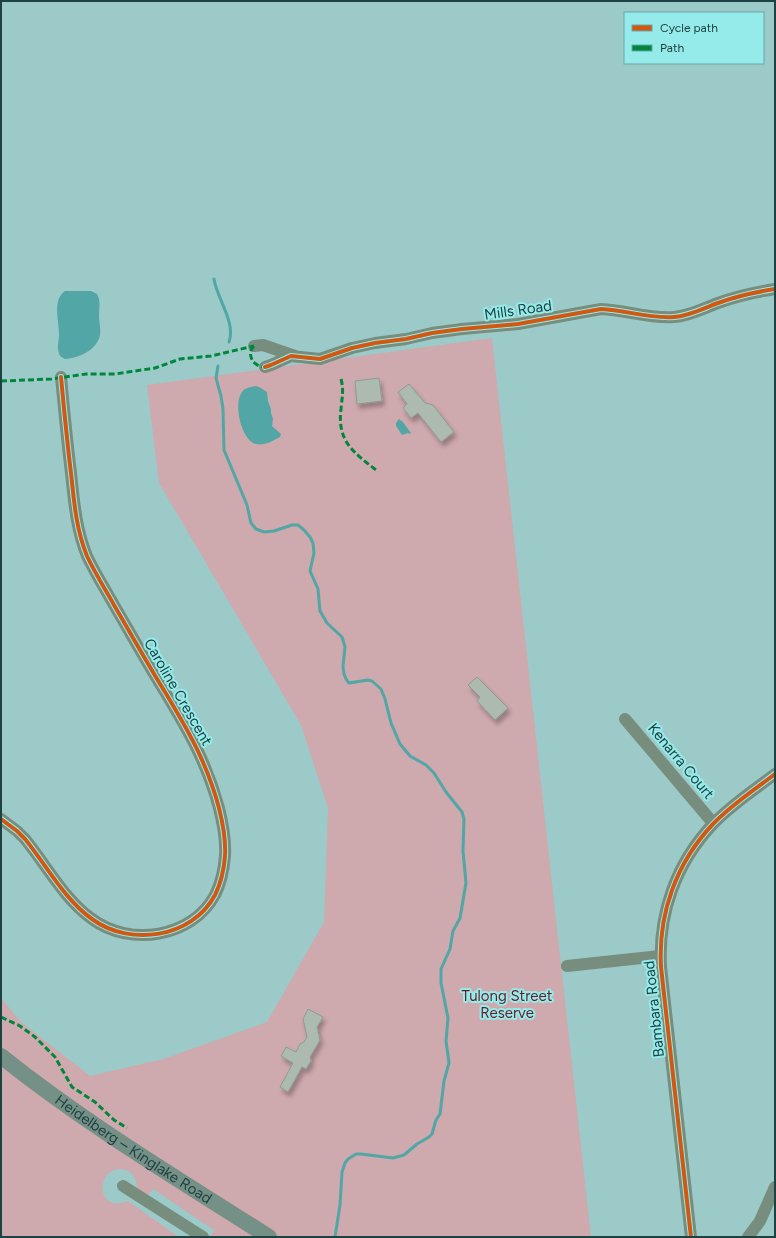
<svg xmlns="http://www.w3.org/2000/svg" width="776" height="1238" font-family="Figtree,sans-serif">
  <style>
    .green { fill: #cea9ae; fill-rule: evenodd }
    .water { fill: #52a6a5 }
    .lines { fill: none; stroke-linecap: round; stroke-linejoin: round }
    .stream { stroke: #52a6a5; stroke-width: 3 }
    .building { fill: #acbaaf; stroke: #8d9b90; filter: url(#shadow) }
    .minor { stroke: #778d7d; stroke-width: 12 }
    .major { stroke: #749087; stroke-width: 16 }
    .quiet { stroke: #00873e; stroke-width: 3; stroke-dasharray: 6 3; stroke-linecap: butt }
    .cycleway-casing { stroke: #95ebea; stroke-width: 6 }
    .cycleway { stroke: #d45711; stroke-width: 4 }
    .labels { text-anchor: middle; stroke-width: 4; stroke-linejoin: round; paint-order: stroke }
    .street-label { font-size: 15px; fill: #1e4242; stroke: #95ebea }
    .park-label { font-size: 15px; fill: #671b28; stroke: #95ebea }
  </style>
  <defs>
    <filter id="shadow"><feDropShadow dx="2.5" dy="4.5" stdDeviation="2" flood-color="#0004"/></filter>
  </defs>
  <rect width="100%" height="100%" fill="#9ccac9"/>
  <path class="green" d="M492,338L591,1237H277L174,1172L1,1051V998L21,1022L90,1076L163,1059L267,1022L324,922L328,808L301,725L159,483L147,385ZM379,378L357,404L355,381ZM241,393L268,399C271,405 273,420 272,426L277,430L239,415V406Z
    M1,1062L261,1237H210L214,1230L153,1189L148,1195L137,1188C136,1180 134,1173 126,1170C97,1161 92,1215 128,1201L179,1237H1Z"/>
  <path class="water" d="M65,291H91L97,294C101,301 99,308 99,316C99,322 101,329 100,335C97,350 79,358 65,359L60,356C56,348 59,342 59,334C59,321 52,300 65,291Z
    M256,386L261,388L267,392L268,401L271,409V413L273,419L272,426L281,434L280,437C273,441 264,446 256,444C241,440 233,403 242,392C246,387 251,387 256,386Z
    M399,419L403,422L411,433L409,434L408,433L402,435L396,426V423Z"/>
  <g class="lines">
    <path class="stream" d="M214,279C217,299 236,322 229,342
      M218,366L216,378L221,396L223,409L224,450L247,505L251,523L256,529L264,532L274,531L292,525H298L304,530L310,537L313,543L314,553L310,571L318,589L320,611L327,623L342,637L345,647L343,666L344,674L346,679L349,683L368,680L372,681L381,689L385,699L391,723L400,744L410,756L426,765L434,773L446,792L462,812L464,819L463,851L466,883L460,918L453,931L450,949L441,969V983L448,1018L446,1041L449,1063L444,1081L440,1114L436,1120L432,1134L429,1137L417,1144L404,1155L393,1158L361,1154H356L348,1159L345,1163L342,1172L340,1205L335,1237"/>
  </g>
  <path class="building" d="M379,378L382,401L357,404L355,381Z
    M409,384L425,403L433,405L454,432L441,442L418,413L411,418L403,408L407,404L398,392Z
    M477,677L508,708L495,720L477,701L480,697L468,685Z
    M308,1009L323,1017L317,1027L320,1040L310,1057L311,1061L306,1069L302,1067L288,1092L280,1087L293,1063L281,1056L286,1047L296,1052L300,1044L304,1042L307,1037L303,1019Z"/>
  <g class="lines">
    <path class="minor" d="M254,346L263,345L295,356
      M265,367L271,365L291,356L320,359L352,348L375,343L406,339L432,333L462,329L518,324L601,309C626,310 649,319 674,317C690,316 704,308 718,303C737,296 756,292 775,289
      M625,719L713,823
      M1,819L17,831L25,839C47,866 64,899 92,919C130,947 192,938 215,895C221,883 224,869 225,856C226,840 223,824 219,808C207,763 189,732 165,692C147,663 131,634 114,605C105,589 95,573 87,556C76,529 74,501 71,473C67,441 64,409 61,377
      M567,966L660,956
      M123,1186L203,1237
      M691,1237L661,967C658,914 676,863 713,824C731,805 754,790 775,774
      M748,1237L760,1221L775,1187"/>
    <path class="major" id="s1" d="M1,1056C86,1124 178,1179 269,1237"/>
    <path class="quiet" d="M254,346C249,351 250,356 253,362L259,366L265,367
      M341,379C344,390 342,398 341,409C337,441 353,452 376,470
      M1,381L51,379L86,374H115L155,368L180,359L211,356L254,346
      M1,1017L20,1026L35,1037L55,1057L72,1087L95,1102L114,1120L127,1128"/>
    <g class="cycleway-casing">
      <path id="cycleway" d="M265,367L271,365L291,356L320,359L352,348L375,343L406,339L432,333L462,329L518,324L601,309C626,310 649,319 674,317C690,316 704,308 718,303C737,296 756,292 775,289
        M1,819L17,831L25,839C47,866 64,899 92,919C130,947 192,938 215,895C221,883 224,869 225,856C226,840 223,824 219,808C207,763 189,732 165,692C147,663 131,634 114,605C105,589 95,573 87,556C76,529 74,501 71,473C67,441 64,409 61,377
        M691,1237L661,967C658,914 676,863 713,824C731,805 754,790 775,774"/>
    </g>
    <use href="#cycleway" class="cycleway"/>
  </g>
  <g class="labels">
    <g class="street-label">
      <text transform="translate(518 310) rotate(-8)" y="5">Mills Road</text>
      <text transform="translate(178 692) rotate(60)" y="5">Caroline Crescent</text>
      <text transform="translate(681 761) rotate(50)" y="5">Kenarra Court</text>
      <text transform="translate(654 1009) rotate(-96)" y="5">Bambara Road</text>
      <text dy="5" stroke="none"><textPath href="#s1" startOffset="162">Heidelberg – Kinglake Road</textPath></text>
    </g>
    <g class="park-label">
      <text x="507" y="1001">Tulong Street<tspan x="507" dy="17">Reserve</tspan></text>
    </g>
  </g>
  <rect width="776" height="1238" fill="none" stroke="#1e4242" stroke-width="4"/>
  <rect x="624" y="12" width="140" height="52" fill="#95ebea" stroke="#65a7a7"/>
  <rect x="632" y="25" width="20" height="6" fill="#d45711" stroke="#65a7a7"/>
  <text x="660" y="32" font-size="12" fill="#1e4242">Cycle path</text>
  <rect x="632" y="45" width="20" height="6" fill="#00873e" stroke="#65a7a7"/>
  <text x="660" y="52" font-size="12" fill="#1e4242">Path</text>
</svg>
